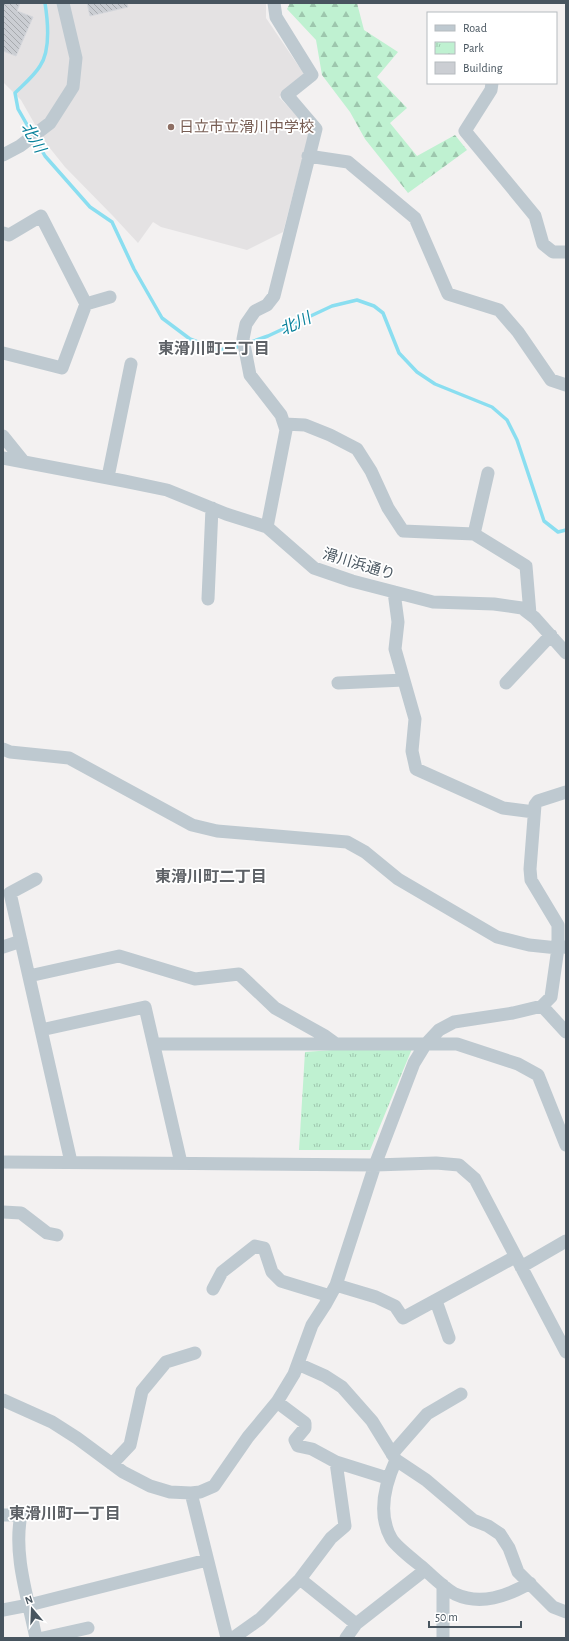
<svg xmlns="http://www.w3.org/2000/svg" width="569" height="1641" font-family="'Alegreya Sans','Noto Sans JP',sans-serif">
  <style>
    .education { fill: #e4e2e3 }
    .forest { fill: url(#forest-firs) }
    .park { fill: url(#park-tufts) }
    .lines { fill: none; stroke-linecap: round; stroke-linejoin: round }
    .stream { stroke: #8adef0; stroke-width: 3.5 }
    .building { fill: url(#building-back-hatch); stroke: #d5d7dc }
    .minor { stroke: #bec9d0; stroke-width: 13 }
    .education-dot { fill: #8d6e63; stroke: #fff; stroke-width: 1.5 }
    .labels { text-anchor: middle; stroke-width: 3.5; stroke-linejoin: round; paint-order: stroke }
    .education-label { font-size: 15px; fill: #785e54; stroke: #fff; text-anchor: start }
    .street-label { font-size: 15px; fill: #48555f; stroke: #fff }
    .water-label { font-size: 16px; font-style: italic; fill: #08819b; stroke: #fff }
    .neighbourhood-label { font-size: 16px; font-weight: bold; fill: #5d6166; stroke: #fff }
  </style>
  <defs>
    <pattern id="forest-firs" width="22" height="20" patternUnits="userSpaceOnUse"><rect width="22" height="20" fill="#bff1d1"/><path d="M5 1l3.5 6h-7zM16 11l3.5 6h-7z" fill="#9dc6ad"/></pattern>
    <pattern id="park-tufts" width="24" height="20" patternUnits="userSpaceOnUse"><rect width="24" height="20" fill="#bff1d1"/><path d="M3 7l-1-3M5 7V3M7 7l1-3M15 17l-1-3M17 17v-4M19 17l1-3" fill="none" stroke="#9dc6ad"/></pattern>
    <pattern id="building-back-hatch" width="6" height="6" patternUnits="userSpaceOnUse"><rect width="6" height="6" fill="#cbced3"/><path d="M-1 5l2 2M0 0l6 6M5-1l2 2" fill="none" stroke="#a7aaae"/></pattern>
  </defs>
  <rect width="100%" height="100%" fill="#f3f1f1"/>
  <path class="education" d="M3,3H266V18L304,74L279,97L310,130L283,232L247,250L161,227L153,222L138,243L113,216L65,167L45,142L21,100L3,82Z"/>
  <path class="forest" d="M290,3H357L364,30L398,52L377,77L407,108L390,123L417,156L455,135L467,150L408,193L365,139L350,112L322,75L316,40L287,9Z"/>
  <path class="park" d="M414,1044L370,1150H299L305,1052Z"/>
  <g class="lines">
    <path class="stream" d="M45,3C48,22 51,50 40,66C34,76 23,85 15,93L18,109L45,156L90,207L112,222L134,269L162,318L190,339L218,350L237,347L268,336L332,306L357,300L374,306L383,313L399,353L417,372L435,384L492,407L507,420L517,440L544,521L558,532L566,530"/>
  </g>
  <path class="building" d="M3,3H20L17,11L33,17L16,56L3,51Z
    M87,3H127L128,7L90,16Z"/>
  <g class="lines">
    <path class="minor" d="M492,83L491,90L465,131L535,216L543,244L553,252H566
      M3,155L20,146L50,123L73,87L76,58L63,3
      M308,156L348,162L415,218L448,294L499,310L518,332L551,380L566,385
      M3,233L9,235L41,216L86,304L110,297
      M3,353L62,368L86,304
      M284,424L305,425L330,435L357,449L371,471L388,508L403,531L474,534
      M3,436L24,462
      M3,458L124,481L167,490L226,514L267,527L314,568L352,581L433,602L494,604L522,608L535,618L566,653
      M488,473L474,534L526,566L530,614
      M108,477L131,364
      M267,527L286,430L281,415L250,375L243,339L246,324L255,311L267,305L274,296L316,129L287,95L312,75L276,17L274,3
      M394,592L398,622L395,649L415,719L412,751L416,769L503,808L534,812
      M208,599L212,508
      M338,683L404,680
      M506,683L551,635
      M3,749L10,752L69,758L192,825L217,831L347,842L365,852L398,879L497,937L529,945L558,948L565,947
      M36,879L10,893L71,1162
      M3,947L21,941
      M29,976L119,956L195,979L239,974L275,1008L325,1036L336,1044
      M542,1006L566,1032
      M41,1030L145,1007L181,1163
      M154,1044H457L518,1064L538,1075L566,1145
      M3,1162L375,1165L436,1163L459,1165L475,1179L566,1352
      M3,1212L21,1213L47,1233L57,1235
      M521,1267L566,1241
      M336,1285L376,1297L395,1306L403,1318L515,1257
      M213,1289L222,1272L255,1246L264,1248L272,1272L281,1281L330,1296
      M436,1301L449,1338
      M298,1364L325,1376L342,1387L372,1421L396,1460L426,1480L473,1520L488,1526L500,1534L509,1548L518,1572L553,1607L566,1612
      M3,1400L52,1422L77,1438L123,1472L150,1486L170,1492L191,1493L200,1492L214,1486L248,1437L277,1402L294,1374L312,1325L325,1305L336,1285L375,1165L414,1063L425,1045L439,1030L454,1022L513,1013L542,1006L551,997L558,948V925L531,880L530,869L535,805L538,801L566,792
      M277,1402L305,1423V1428L295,1440L298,1446L312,1449L336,1462L387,1478
      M392,1454L427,1414L461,1394
      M396,1460C385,1484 377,1513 391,1538C395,1546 415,1561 422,1567C431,1575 445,1589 455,1594C481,1606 507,1596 530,1583
      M112,1464L130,1445L142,1391L166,1362L195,1353
      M191,1493L227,1638
      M3,1515H21C13,1555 28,1598 36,1638
      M300,1579L356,1624
      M443,1585V1638
      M3,1610L29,1605L207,1560
      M43,1638L88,1628
      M233,1638L260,1619L300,1579L331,1538L345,1526L336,1462
      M346,1638L356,1624L425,1570"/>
  </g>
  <circle class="education-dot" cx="171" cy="127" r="4"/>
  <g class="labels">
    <g class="education-label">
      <text x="179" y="132">日立市立滑川中学校</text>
    </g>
    <g class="street-label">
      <text transform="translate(359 564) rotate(17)" y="5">滑川浜通り</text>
    </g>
    <g class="water-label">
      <text transform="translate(34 137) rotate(60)" y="6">北川</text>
      <text transform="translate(295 323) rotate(-25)" y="6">北川</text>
    </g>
    <g class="neighbourhood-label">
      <text x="214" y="354">東滑川町三丁目</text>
      <text x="211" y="882">東滑川町二丁目</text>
      <text x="65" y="1519">東滑川町一丁目</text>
    </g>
  </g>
  <rect width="569" height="1641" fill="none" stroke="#48555f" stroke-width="8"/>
  <rect x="427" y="12" width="130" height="72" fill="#ffffff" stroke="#b6bbbf"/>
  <rect x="435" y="25" width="20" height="6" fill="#bec9d0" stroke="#b6bbbf"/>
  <text x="463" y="32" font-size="12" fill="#48555f">Road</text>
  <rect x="435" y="42" width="20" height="12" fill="url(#park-tufts)" stroke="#b6bbbf"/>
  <text x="463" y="52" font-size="12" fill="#48555f">Park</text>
  <rect x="435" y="62" width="20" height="12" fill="#cbced3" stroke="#b6bbbf"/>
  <text x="463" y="72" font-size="12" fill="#48555f">Building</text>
  <g transform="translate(32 1609) rotate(341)" stroke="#ffffff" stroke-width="3" paint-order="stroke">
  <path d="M0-3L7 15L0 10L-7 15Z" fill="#48555f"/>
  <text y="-6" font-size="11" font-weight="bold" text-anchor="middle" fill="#48555f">N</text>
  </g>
  <path d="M429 1621v6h92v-6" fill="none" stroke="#48555f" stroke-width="2"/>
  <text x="435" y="1621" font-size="12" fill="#48555f" stroke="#ffffff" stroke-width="3" paint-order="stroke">50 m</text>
</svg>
